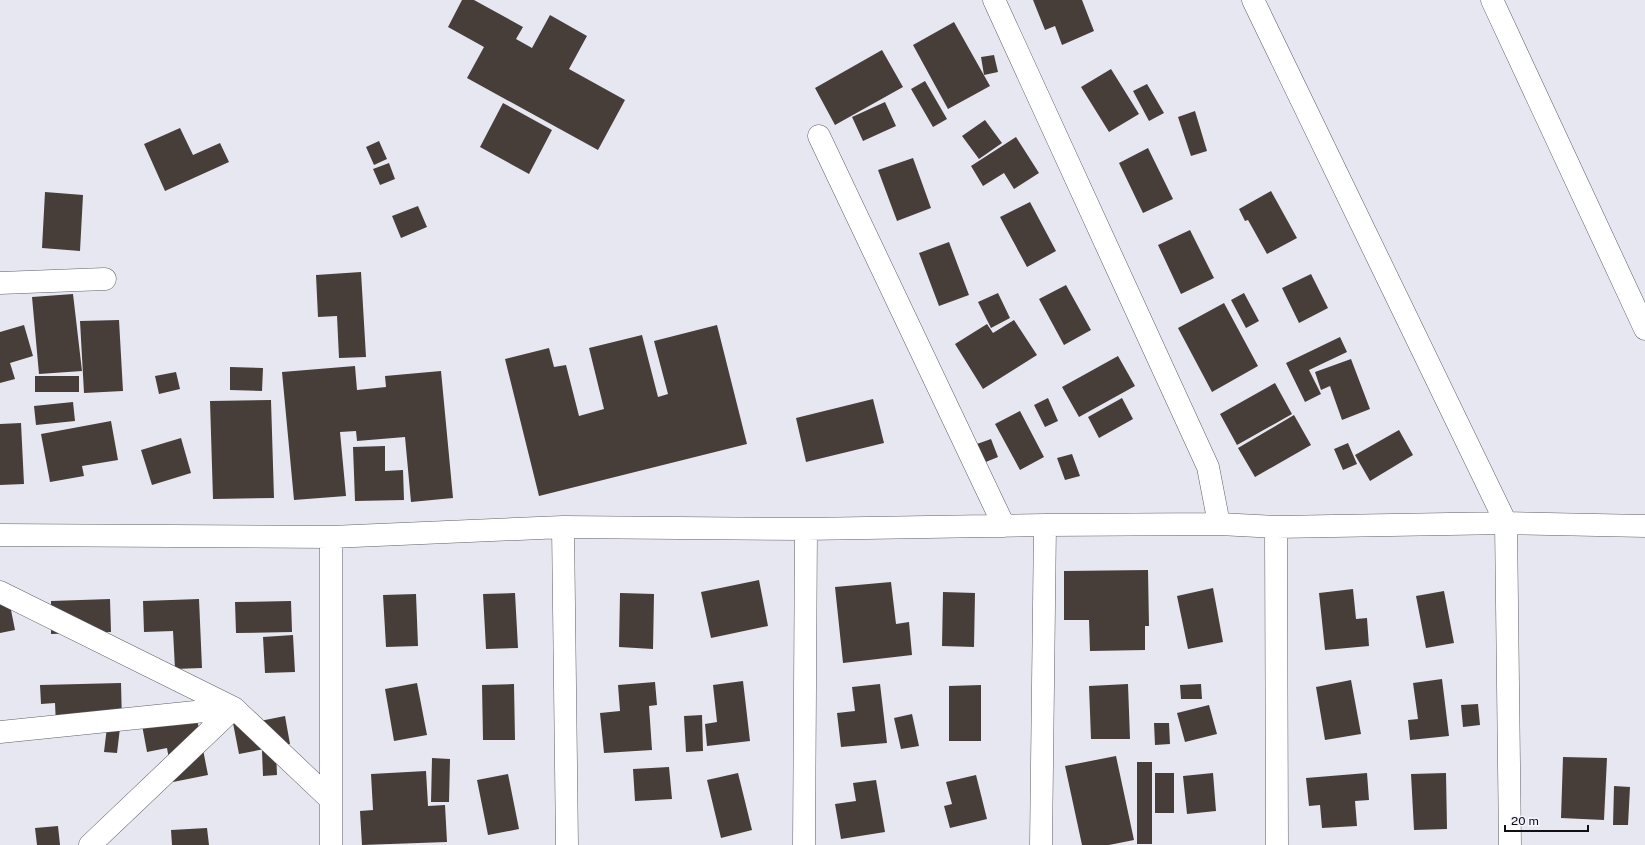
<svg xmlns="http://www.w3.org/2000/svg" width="1645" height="845" font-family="'Public Sans',sans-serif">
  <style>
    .building { fill: #473e39 }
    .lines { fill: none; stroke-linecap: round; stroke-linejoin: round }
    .minor-casing { stroke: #5f5f69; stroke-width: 23 }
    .minor { stroke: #fff; stroke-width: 22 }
  </style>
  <rect width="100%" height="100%" fill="#e7e7f2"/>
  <path class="building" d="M462,0H474L523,27L516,39L532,48L550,15L587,36L569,69L625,100L598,150L467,78L484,47L448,27Z
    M1033,0H1082L1094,31L1062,45L1055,26L1045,30Z
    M954,22L990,86L948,109L913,45Z
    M882,50L903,87L835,125L815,88Z
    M994,55L998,72L984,75L981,57Z
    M1111,69L1139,114L1109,132L1081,87Z
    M925,81L947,119L933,127L911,89Z
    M1147,84L1164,113L1149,121L1133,91Z
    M885,102L896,126L863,141L852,117Z
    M503,103L552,130L529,174L480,147Z
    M1195,111L1207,151L1191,156L1178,117Z
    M985,120L1002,143L979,159L962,136Z
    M180,128L193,155L220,143L229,162L165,191L144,144Z
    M1016,137L1039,173L1014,189L1004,173L983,186L971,166Z
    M379,141L387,159L374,165L366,147Z
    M1148,148L1173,199L1143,213L1119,163Z
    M913,158L931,208L897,221L878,170Z
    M389,163L395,179L380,185L373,169Z
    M1271,191L1297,238L1267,254L1248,220L1245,221L1239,209Z
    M45,192L83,195L80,251L42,248Z
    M1030,202L1056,251L1027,267L1000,217Z
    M418,206L427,227L401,238L392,216Z
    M1190,230L1214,278L1181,294L1158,245Z
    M949,242L969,295L939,306L919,253Z
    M361,272L366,357L339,358L337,316L318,317L316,275Z
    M1311,274L1328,308L1299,323L1282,288Z
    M1066,285L1091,330L1064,345L1039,299Z
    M998,293L1010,318L991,328L978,302Z
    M1244,293L1259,321L1246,328L1231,300Z
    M73,294L82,371L39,374L32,297Z
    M1224,303L1258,366L1212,392L1178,328Z
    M119,320L123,391L84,393L80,321Z
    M1014,320L1037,355L983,389L955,344L987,324L993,333Z
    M24,325L33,356L10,363L15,379L0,383V332Z
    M717,325L747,444L539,496L505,359L549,348L554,367L566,365L579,416L604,409L589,348L642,335L658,397L668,394L654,341Z
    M1340,337L1347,352L1309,370L1321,394L1305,402L1286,363Z
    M1118,356L1135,386L1079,417L1062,387Z
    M1351,359L1370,409L1342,420L1330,386L1321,390L1315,372Z
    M355,366L357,390L386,387L385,376L441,371L453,498L411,502L405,437L357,441L356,431L340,432L346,496L294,500L282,372Z
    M230,367L263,368L262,391L230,390Z
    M176,372L180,389L159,394L155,376Z
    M35,376H79V392H35Z
    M1275,383L1292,414L1237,445L1220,414Z
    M1048,398L1058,421L1045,427L1034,405Z
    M1122,398L1133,419L1099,438L1088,417Z
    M873,399L884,443L806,462L796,418Z
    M271,400L274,498L213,499L210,401Z
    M73,402L75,421L36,425L34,406Z
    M1020,411L1044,457L1020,470L995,424Z
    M1294,415L1311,445L1255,477L1238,448Z
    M111,421L118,460L82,466L84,476L50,482L41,434Z
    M21,423L24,484L0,485V424Z
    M1399,430L1413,455L1370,481L1355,455Z
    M181,438L191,473L152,485L141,450Z
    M991,439L998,457L981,464L974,445Z
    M1348,443L1357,464L1343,470L1334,449Z
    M385,446V471L403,470L404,500L355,501L353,447Z
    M1072,454L1080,476L1065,480L1057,458Z
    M1148,570L1149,626H1145V650L1090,651L1089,620H1064V571Z
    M759,580L768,626L711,638L701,592Z
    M891,582L896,624L909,622L912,655L843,663L835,587Z
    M1213,588L1223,642L1188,649L1177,596Z
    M1353,589L1356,619L1367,618L1369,646L1325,650L1319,593Z
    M1444,591L1454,643L1426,648L1416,596Z
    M943,592L975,593L974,647L942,646Z
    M515,593L518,648L486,649L483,594Z
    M620,593L654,594L653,649L619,647Z
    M416,594L418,646L386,647L383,595Z
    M110,599L111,632L51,634V601Z
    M199,599L202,668L175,669L173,631L144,632L143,601Z
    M9,600L15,630L0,633V601Z
    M291,601L292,632L236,633L235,602Z
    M293,635L295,672L265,673L263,637Z
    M1442,679L1449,736L1410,740L1408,720L1418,719L1413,683Z
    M1351,680L1361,734L1325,740L1316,687Z
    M743,681L750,741L707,746L705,724L717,722L713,685Z
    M655,682L657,705L649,706L652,750L604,753L600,713L620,711L618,685Z
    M121,683L122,723L56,725L55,703L41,704L40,685Z
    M417,683L427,735L394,741L385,689Z
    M514,684L515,740H483L482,685Z
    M880,684L887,743L841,747L837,713L855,711L852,687Z
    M1128,684L1130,739H1091L1089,686Z
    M1201,684L1202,699H1181L1180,685Z
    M981,685V741H949V686Z
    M1478,704L1480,725L1463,727L1461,705Z
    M1209,705L1217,734L1185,742L1177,713Z
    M196,714L208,775L173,782L167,748L147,752L142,725Z
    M912,714L919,746L901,749L894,718Z
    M702,715L703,751L686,752L684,716Z
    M285,716L290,744L239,754L232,718L255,722Z
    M1154,723H1169L1170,744L1155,745Z
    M107,727L120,728L117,753L104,752Z
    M276,750L277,775L263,776L262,751Z
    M1116,756L1134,840L1109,845H1082L1065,766Z
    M1563,757L1607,758L1604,820L1561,818Z
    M432,758L450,759L449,802H431Z
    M1137,762H1152V844H1137Z
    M669,767L672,799L635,801L633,769Z
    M426,771L428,806L445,805L447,842L362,845L360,811L373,810L371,774Z
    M738,773L752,830L721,838L707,780Z
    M1155,773H1174V813H1155Z
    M1213,773L1216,811L1187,814L1183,776Z
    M1367,773L1369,800L1355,801L1357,826L1322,828L1320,805L1309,806L1306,778Z
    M1446,773L1447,829L1414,830L1411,774Z
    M508,774L519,829L488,835L477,780Z
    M976,775L987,819L950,828L944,806L952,804L946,782Z
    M876,780L885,832L841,839L835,804L856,801L853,783Z
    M1614,786L1630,787L1628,825H1613Z
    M58,826L60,845H37L35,828Z
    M207,828L209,845H172L171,830Z"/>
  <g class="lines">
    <g class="minor-casing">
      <path id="minor" d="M994,0L1208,467L1219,524
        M1253,0L1506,523L1510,845
        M1492,0L1645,329
        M819,136L1004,526
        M0,283L105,279
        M563,527L567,845
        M1276,527L1277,845
        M0,535L331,537L563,527L806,529L1045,525L1219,524L1276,527L1506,523L1645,526
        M0,592L234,708L90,845
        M0,732L234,708L331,800V537
        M331,800V845
        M804,845L806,529
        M1041,845L1045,525"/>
    </g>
    <use href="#minor" class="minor"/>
  </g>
  <path d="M1505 825v6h83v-6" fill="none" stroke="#0f0f13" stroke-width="2"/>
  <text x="1511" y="825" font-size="12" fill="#0f0f13" stroke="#f5f4fe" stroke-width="3" paint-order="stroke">20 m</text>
</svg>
